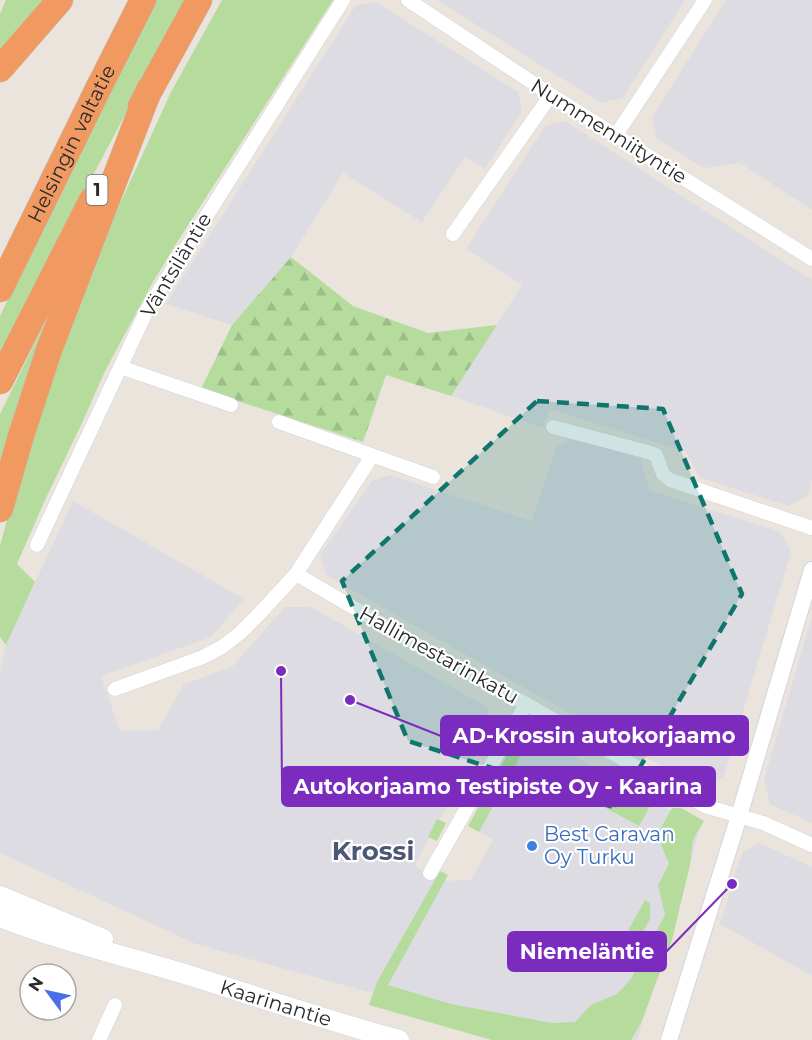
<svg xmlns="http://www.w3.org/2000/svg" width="812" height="1040" font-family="Montserrat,sans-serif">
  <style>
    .industrial { fill: #dedce3 }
    .grass { fill: #b5dc9d }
    .forest { fill: url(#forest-firs) }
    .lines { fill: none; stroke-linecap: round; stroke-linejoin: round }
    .minor-casing { stroke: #d2d5e1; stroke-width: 15 }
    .tertiary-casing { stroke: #d2d5e1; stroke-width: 18 }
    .secondary-casing { stroke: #d2d5e1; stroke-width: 21 }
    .motorway-casing { stroke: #c3c3c3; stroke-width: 27 }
    .minor { stroke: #fff; stroke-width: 14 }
    .tertiary { stroke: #fff; stroke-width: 16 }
    .secondary { stroke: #fff; stroke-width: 20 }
    .motorway { stroke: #f09a61; stroke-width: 26 }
    .marked { fill: #0f766e; fill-opacity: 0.2; stroke: #0f766e; stroke-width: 4.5; stroke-dasharray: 12 8; stroke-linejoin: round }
    .shop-dot { fill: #3f7fe0; stroke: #fff; stroke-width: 2 }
    .labels { text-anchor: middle; stroke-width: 4.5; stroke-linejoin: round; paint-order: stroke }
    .shield { fill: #fff; stroke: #696969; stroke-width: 1.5 }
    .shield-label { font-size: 18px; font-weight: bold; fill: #292929 }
    .street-label { font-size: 20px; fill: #292929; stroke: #fff }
    .shop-label { font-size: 20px; fill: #366cbe; stroke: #fff; text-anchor: start }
    .district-label { font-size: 26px; font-weight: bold; fill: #4e5676; stroke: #fff }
    .leader { fill: none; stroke: #7b2cbf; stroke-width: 2 }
    .callout-dot { fill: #7b2cbf; stroke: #fff; stroke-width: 2 }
    .callout { fill: #7b2cbf; stroke: #7b2cbf; stroke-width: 2 }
    .callout-label { font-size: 21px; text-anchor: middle; font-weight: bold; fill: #fff }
  </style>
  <defs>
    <pattern id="forest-firs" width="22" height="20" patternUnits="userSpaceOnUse" patternTransform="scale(1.5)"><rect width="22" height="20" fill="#b5dc9d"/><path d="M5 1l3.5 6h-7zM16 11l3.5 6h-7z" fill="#9cbd87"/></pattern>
  </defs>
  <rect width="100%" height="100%" fill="#eae4dc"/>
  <path class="industrial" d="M437,0H685L623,98L601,103Z
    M726,0H812V210L740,163L704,168L657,139L652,117Z
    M376,2L518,92L522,111L485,169L465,157L422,222L343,173L291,257L232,325L166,304L356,5Z
    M565,121L812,280V480L808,496L788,506L699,477L686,452L550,409L543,428L451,396L522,285L466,249L545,126Z
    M575,438L641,459L649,490L780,532L791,552L723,778L697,786L326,575L320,555L372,481L390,475L531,521L557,446Z
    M73,501L244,599L211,637L101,676L120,731L158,730L184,684L232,667L285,607H311L487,707L492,728L414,865L441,881L471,880L493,840L477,830L525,745L542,738L689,821L698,836L637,1040H582L483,1024L196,944L0,853V672L6,645Z
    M812,617V823L770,804L764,779Z
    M759,843L812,867V976L720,924L742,853Z"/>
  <path class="grass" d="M6,0H45L0,54V14Z
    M155,0H186L82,196L0,360V316L62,184Z
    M222,0H333L176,244L153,282L105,371L82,423L45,500L17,564L35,582L6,645L0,637V546L17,481L66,322L171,92Z
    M60,292L0,484V414Z
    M511,748L522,753L479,832L468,826Z
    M620,774L657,794L639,826L602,806Z
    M672,808H681L704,821L693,840L690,865L672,940L641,1023L631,1040H492L369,1005L377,982L440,871L448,875L388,985L451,1004L552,1023L575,1022L591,1005L617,994L631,979L665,915L658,885L669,864L657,835Z
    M437,819L446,823L437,841L428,837Z
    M645,900L650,903V919L628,960L616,953Z"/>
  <path class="forest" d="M291,257L353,306L428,333L497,325L451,396L386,375L363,442L201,389L232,325Z"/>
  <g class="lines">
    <g class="minor-casing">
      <path id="minor" d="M408,0L551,95L812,259
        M616,135L705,0
        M453,234L551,95
        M120,367L231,405
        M279,422L433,477
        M553,427L648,452L656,455L663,474L670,480L812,528
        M37,545L147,310L343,0
        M296,574L372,456
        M115,689L203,657L222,647L240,633L260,613L296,574L430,652L526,704L705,806L763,823L812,845
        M430,873L526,704
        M99,1040L115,1005"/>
    </g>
    <g class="tertiary-casing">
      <path id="tertiary" d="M669,1040L739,816L812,570"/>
    </g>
    <g class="secondary-casing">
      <path id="secondary" d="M0,896L103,939
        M0,917C61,941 126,956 188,975C259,997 328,1021 399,1040"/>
    </g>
    <g class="motorway-casing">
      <g id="motorway">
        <path d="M0,69L60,0"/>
        <path d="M141,106L199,0"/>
        <path id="s1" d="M0,289L97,91L143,0"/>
        <path d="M0,381L92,200"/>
        <path d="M0,509L21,436L49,350L149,90"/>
      </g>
    </g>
    <use href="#minor" class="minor"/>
    <use href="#tertiary" class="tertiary"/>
    <use href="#secondary" class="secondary"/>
    <use href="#motorway" class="motorway"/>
  </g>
  <path class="marked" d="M537,401L663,409L742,594L616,808L408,741L342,581Z"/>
  <circle class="shop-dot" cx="532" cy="846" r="6"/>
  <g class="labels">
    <rect class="shield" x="86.5" y="175" width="21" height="30" rx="4.5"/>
    <g class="shield-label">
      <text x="97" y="196">1</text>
    </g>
    <g class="street-label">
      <text transform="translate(609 131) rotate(32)" y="7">Nummenniityntie</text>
      <text dy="7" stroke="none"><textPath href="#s1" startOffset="162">Helsingin valtatie</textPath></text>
      <text transform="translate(176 265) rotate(-59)" y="7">Väntsiläntie</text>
      <text transform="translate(439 655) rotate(29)" y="7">Hallimestarinkatu</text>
      <text transform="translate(276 1003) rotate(17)" y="7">Kaarinantie</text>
    </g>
    <g class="shop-label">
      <text x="544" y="841">Best Caravan<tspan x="544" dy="23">Oy Turku</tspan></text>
    </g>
    <g class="district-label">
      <text x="373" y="860">Krossi</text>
    </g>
  </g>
  <path class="leader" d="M350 700L441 736M281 671L282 787M732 884L666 952"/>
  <g class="callout-dot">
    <circle cx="350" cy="700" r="6"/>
    <circle cx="281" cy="671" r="6"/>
    <circle cx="732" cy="884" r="6"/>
  </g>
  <g class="callout">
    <rect x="441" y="716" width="307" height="39" rx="6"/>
    <rect x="282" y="767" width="433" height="39" rx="6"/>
    <rect x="508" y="932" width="158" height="39" rx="6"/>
  </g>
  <g class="callout-label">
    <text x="594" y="743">AD-Krossin autokorjaamo</text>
    <text x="498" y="794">Autokorjaamo Testipiste Oy - Kaarina</text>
    <text x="587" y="959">Niemeläntie</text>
  </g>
  <g transform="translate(48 992) rotate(303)"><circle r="28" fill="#ffffff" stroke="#a9a9a9" stroke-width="1.5"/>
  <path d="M0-4.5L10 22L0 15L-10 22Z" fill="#496eea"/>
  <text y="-9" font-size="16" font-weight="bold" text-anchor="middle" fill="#292929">N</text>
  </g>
</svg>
